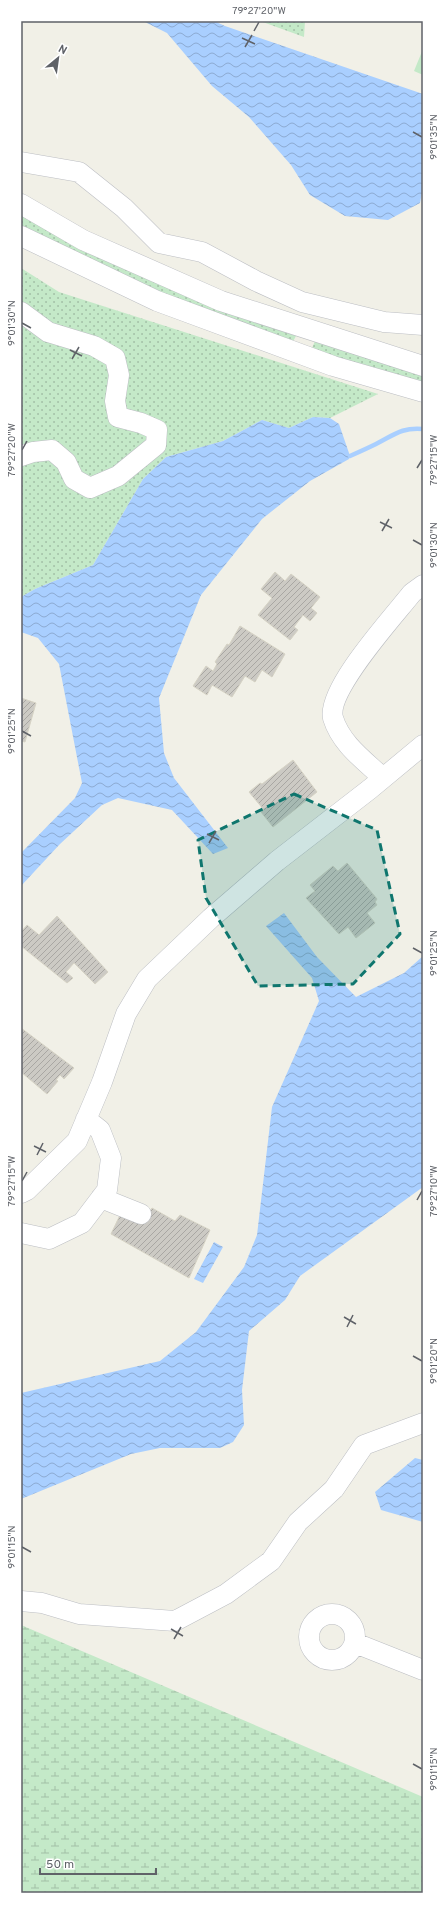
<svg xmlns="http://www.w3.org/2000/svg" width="444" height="1914" font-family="Overpass,sans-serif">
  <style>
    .grass { fill: url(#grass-dots) }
    .wetland { fill: url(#wetland-marsh) }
    .garden { fill: #c4e9c8 }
    .water { fill: url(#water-waves) }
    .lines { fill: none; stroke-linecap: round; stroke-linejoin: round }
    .stream { stroke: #a9cfff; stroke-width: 4.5 }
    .building { fill: url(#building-hatch); stroke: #d6d3c5 }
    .minor-casing { stroke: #bcbec3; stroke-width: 21 }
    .minor { stroke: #fff; stroke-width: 20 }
    .marked { fill: #0f766e; fill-opacity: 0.2; stroke: #0f766e; stroke-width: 3; stroke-dasharray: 8 5; stroke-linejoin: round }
    .ticks { fill: none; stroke: #5f6268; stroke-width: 1.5 }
    .neatline { fill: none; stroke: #5f6268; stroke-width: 1.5 }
    .ticks-label { font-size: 10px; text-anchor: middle; fill: #5f6268 }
  </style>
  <defs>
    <pattern id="grass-dots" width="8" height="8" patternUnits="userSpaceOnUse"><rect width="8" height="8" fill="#c4e9c8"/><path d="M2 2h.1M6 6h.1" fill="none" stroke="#a2c0a6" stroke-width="1.8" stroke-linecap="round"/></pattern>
    <pattern id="wetland-marsh" width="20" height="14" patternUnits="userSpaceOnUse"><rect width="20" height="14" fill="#c4e9c8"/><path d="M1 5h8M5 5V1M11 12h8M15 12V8" fill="none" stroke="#a2c0a6"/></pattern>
    <pattern id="water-waves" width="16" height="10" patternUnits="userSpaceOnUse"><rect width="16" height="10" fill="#a9cfff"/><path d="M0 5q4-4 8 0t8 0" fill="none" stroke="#8dabd2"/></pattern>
    <pattern id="building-hatch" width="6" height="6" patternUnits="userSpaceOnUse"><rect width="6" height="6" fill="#cccac4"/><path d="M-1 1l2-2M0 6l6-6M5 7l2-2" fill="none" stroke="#a9a7a3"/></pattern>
  </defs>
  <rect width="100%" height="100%" fill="#f1f0e7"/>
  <path class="grass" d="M260,21H305L304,37Z
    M21,214L109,261L296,336L291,345L172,301L21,229Z
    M21,268L59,292L378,394L330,418L313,417L289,428L262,420L223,441L166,457L143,479L93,565L35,589L21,597Z
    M315,341L423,375V386L310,353Z"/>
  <path class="wetland" d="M21,1625L423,1797V1893H21Z"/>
  <path class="garden" d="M423,49V75L414,71Z"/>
  <path class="water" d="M143,21H214L225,26L423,94V187L420,203L388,220L345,216L310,195L291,165L249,117L212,86L167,33Z
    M313,417L330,418L339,424L350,456L349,459L310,481L262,519L201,595L159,698L164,753L174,778L228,848L213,854L172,810L118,798L102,805L60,844L21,886V853L75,798L82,783L59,664L38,638L21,632V597L35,589L93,565L143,479L166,457L223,441L262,420L289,428Z
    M284,913L317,957L356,997L404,973L423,956V1187L300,1276L285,1300L249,1331L242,1390L244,1425L233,1442L220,1448H160L131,1454L21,1499V1393L160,1361L196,1332L244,1267L257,1235L272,1107L319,1001L312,978L266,926Z
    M214,1242L223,1247L203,1283L194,1279Z
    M415,1458L423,1460V1522L381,1510L375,1492Z"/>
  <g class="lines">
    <path class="stream" d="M350,456C359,452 368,448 376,444C394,435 402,427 423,429"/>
  </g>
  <path class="building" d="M275,572L285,581L291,574L320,597L311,608L317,613L310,621L303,615L294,627L298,630L290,640L258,615L272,598L261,589Z
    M240,626L285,654L272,677L262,670L255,682L245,676L232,697L212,685L207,695L193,686L206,666L213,671L217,664L215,662L227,644L229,645Z
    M21,698L36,703L25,742L21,741Z
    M293,760L317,792L273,827L261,812L264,810L249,792L260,783L262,784Z
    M347,863L377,899L375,902L377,905L367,913L375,923L356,938L348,927L339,934L306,898L315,891L310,885L333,866L338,871Z
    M57,916L108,972L95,984L74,963L66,972L73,978L67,983L21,946V932L27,925L39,935Z
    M21,1028L74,1068L64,1079L60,1075L56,1080L58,1081L47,1094L21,1072Z
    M152,1208L175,1221L180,1215L210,1230L189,1278L111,1234L121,1213L142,1225Z"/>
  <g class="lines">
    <g class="minor-casing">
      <path id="minor" d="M21,162L79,172L124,208L159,243L202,252L256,281L302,302L384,322L423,325
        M21,204L83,240L221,301L423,366
        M21,236L157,301L333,366L423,392
        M21,312L48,332L94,346L115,358L119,375L115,401L118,417L141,423L157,430L156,445L118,476L90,488L74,479L66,462L52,450L33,452L21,456
        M383,778C364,760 341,744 333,718C326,690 394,616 412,593L423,585
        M21,1193L27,1190L77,1141L102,1082L126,1014L147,979L211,918L277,861L370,789L423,745
        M101,1198L141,1214
        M21,1233L49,1239L82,1223L107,1190L111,1158L100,1130L86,1119
        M21,1601L42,1603L79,1614L175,1621L226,1594L271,1561L298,1522L334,1489L364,1445L423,1423
        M309 1637a23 23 0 1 1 46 0a23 23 0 1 1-46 0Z
        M355,1643L423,1670"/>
    </g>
    <use href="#minor" class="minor"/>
  </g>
  <path class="marked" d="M294,794L377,830L400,934L353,984L258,986L206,898L198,840Z"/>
  <path class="ticks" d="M254,31L259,22M242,38L255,44M245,47L252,35M413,132L422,137M22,323L31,328M70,350L82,356M72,359L79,347M22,450L27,441M417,468L422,460M380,522L392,528M382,531L389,519M413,540L422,545M22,731L31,736M207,834L219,840M209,843L216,831M413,948L422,953M34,1146L46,1152M37,1155L43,1143M22,1181L27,1172M417,1200L422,1191M344,1317L356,1324M347,1327L353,1315M413,1356L422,1361M22,1547L31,1552M171,1629L183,1636M174,1639L181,1627M413,1764L422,1769"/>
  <rect width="444" height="1914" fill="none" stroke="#ffffff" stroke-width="44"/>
  <g transform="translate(58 58) rotate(29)" stroke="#ffffff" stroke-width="3" paint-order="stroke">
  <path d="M0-3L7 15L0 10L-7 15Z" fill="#5f6268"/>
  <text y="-6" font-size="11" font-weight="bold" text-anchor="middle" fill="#5f6268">N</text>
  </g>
  <path d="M40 1868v6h116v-6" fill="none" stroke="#5f6268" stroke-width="2"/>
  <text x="46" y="1868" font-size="12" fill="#5f6268" stroke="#ffffff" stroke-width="3" paint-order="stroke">50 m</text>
  <rect x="22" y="22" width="400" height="1870" class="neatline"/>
  <g class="ticks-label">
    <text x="259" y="14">79°27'20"W</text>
    <text transform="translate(433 137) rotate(-90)" y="4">9°01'35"N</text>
    <text transform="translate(11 323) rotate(-90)" y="4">9°01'30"N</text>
    <text transform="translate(11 450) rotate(-90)" y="4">79°27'20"W</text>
    <text transform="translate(433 460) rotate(-90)" y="4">79°27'15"W</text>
    <text transform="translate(433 545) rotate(-90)" y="4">9°01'30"N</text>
    <text transform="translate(11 731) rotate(-90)" y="4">9°01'25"N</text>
    <text transform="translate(433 953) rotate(-90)" y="4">9°01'25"N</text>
    <text transform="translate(11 1181) rotate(-90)" y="4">79°27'15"W</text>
    <text transform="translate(433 1191) rotate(-90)" y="4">79°27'10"W</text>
    <text transform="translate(433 1361) rotate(-90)" y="4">9°01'20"N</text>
    <text transform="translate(11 1547) rotate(-90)" y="4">9°01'15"N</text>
    <text transform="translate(433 1769) rotate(-90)" y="4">9°01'15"N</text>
  </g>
</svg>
